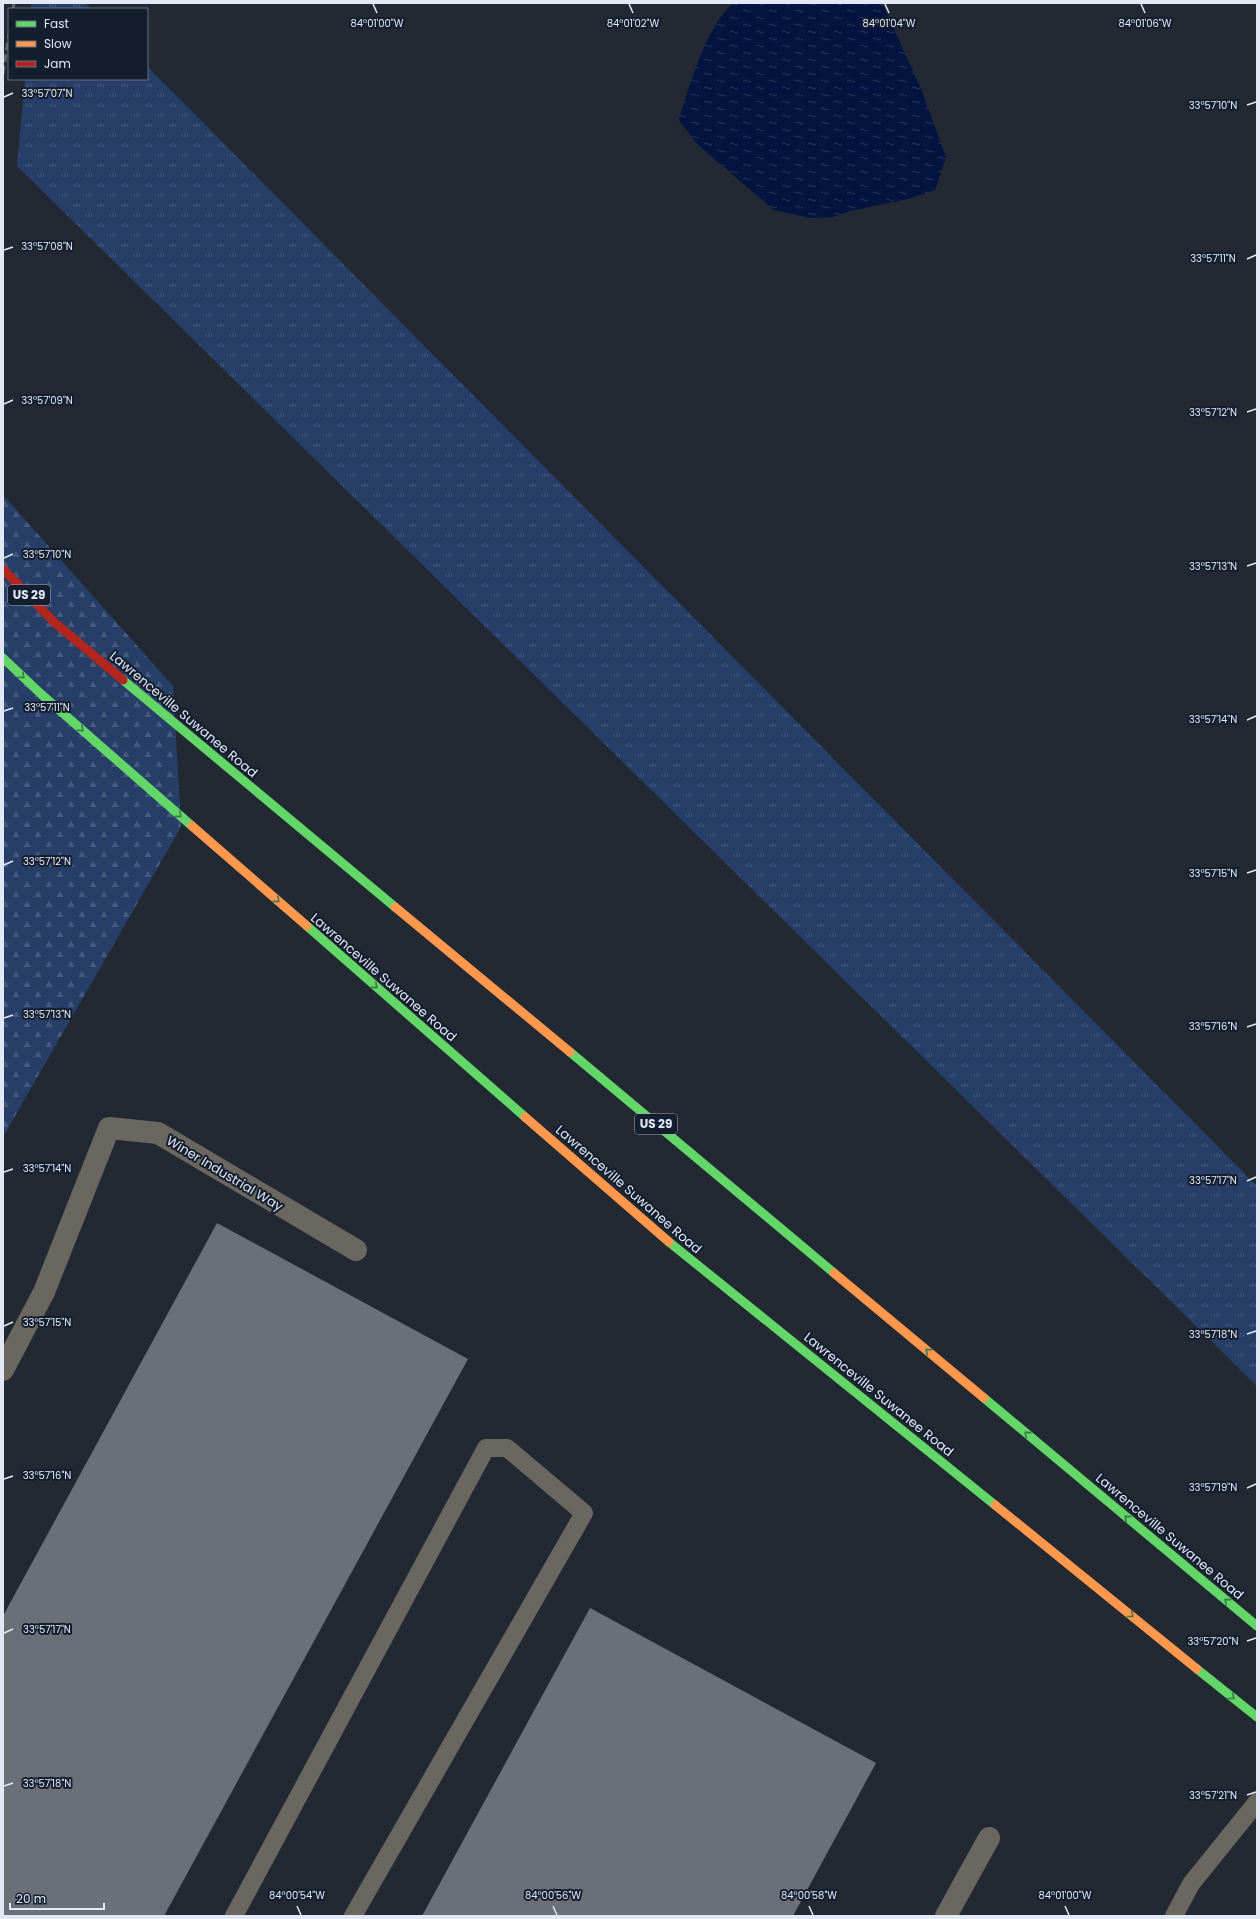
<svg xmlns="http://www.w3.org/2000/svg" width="1260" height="1919" font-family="Poppins,sans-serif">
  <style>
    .grass { fill: url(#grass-tufts) }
    .forest { fill: url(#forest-firs) }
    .water { fill: url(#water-ripples) }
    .building { fill: #6a6f78 }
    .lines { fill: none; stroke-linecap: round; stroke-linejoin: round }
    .lane { stroke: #6a6660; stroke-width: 18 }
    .street { stroke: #6a6660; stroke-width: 22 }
    .fast { stroke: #63d668; stroke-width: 9 }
    .slow { stroke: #ff974d; stroke-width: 9 }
    .jam { stroke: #b3261e; stroke-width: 9 }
    .rail { stroke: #646463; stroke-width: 3; stroke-dasharray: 8 4; stroke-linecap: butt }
    .oneway { stroke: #3c7a4c }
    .ticks { fill: none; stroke: #e2e9f5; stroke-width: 1.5 }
    .labels { text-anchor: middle; stroke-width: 4; stroke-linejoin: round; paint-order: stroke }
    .shield { fill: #141e2f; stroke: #a4acba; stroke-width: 1 }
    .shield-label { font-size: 12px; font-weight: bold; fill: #e2e9f5 }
    .street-label { font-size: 13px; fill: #e2e9f5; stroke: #141e2f }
    .ticks-label { font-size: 10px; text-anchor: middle; fill: #e2e9f5; stroke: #141e2f; stroke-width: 4; stroke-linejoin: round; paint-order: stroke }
  </style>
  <defs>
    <pattern id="grass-tufts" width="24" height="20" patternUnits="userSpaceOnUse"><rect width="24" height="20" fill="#263e68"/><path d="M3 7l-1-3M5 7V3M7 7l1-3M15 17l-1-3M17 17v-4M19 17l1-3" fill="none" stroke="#455a7e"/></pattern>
    <pattern id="forest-firs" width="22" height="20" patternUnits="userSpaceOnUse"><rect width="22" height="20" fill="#263e68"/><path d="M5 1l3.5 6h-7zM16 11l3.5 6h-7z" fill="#455a7e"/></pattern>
    <pattern id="water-ripples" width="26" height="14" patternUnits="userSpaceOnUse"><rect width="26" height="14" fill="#031440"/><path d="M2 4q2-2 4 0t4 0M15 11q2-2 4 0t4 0" fill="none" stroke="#27365c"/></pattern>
  </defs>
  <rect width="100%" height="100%" fill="#232933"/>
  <path class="grass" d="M32,3H85L91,9H31Z
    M147,66L1257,1186V1386L17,166L25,79H147Z"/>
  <path class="forest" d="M3,495L173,686L181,827L3,1137Z"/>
  <path class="water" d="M733,3H877L884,7L921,89L946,157L935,190L908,199L850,211L833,217L810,218L774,210L697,144L679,120C689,86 706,27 733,3Z"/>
  <path class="building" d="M217,1223L468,1359L164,1916H3V1616Z
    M590,1608L876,1763L793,1916H422Z"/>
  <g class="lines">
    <path class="lane" d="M234,1916L486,1448H507L584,1513L353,1916
      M1174,1916L1191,1884L1257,1802"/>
    <path class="street" d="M3,1370L44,1292L109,1128L158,1133L356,1250
      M946,1916L989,1838"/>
    <path class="fast" d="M3,658L41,694L192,826
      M123,680L395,907
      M307,926L525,1117
      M570,1052L834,1273
      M669,1242L995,1505
      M984,1398L1257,1626
      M1197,1669L1257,1717"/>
    <path class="slow" d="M192,826L307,926
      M395,907L570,1052
      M525,1117L669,1242
      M834,1273L984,1398
      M995,1505L1197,1669"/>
    <path class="jam" d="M3,569L54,622L123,680"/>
    <path class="rail" d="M13,9L14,3
      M3,74L9,34"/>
  </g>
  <defs><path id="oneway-chevron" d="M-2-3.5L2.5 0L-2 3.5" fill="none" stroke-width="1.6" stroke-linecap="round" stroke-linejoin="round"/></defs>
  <g class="oneway">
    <use href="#oneway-chevron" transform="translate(22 676) rotate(44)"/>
    <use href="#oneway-chevron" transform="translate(81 729) rotate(41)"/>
    <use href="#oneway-chevron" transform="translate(179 815) rotate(41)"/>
    <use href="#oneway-chevron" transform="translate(277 900) rotate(41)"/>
    <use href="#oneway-chevron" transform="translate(375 986) rotate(41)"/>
    <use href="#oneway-chevron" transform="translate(928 1351) rotate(-140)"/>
    <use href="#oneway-chevron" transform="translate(1027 1434) rotate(-140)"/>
    <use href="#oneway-chevron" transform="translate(1127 1518) rotate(-140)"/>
    <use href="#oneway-chevron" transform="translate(1227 1601) rotate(-140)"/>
    <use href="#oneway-chevron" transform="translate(1131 1615) rotate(39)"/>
    <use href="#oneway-chevron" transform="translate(1232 1697) rotate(39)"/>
  </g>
  <path class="ticks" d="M373,4L377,13M629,4L633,13M885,4L889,13M1141,4L1145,13M4,97L13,93M1247,105L1256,102M4,250L13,247M1247,259L1256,255M4,404L13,400M1247,412L1256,409M4,558L13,554M1247,566L1256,563M4,711L13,708M1247,720L1256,716M4,865L13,861M1247,873L1256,870M4,1018L13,1015M1247,1027L1256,1024M4,1172L13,1169M1247,1181L1256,1177M4,1326L13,1322M1247,1334L1256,1331M4,1479L13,1476M1247,1488L1256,1484M4,1633L13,1629M1247,1641L1256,1638M4,1786L13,1783M1247,1795L1256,1792M297,1906L301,1915M553,1906L557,1915M809,1906L813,1915M1065,1906L1069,1915"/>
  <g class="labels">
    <g class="shield">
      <rect x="8" y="585" width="42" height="20" rx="3"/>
      <rect x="635" y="1114" width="42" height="20" rx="3"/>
    </g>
    <g class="shield-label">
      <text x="29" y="599">US 29</text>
      <text x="656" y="1128">US 29</text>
    </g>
    <g class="street-label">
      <text transform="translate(184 714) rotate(40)" y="5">Lawrenceville Suwanee Road</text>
      <text transform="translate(384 977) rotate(41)" y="5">Lawrenceville Suwanee Road</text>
      <text transform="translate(225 1173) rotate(31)" y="5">Winer Industrial Way</text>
      <text transform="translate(629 1189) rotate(41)" y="5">Lawrenceville Suwanee Road</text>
      <text transform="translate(879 1394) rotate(39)" y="5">Lawrenceville Suwanee Road</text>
      <text transform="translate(1170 1536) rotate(40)" y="5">Lawrenceville Suwanee Road</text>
    </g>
  </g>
  <g class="ticks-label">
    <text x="377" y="27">84°01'00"W</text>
    <text x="633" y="27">84°01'02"W</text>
    <text x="889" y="27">84°01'04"W</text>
    <text x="1145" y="27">84°01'06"W</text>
    <text x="47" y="97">33°57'07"N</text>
    <text x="1213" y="109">33°57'10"N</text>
    <text x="47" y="250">33°57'08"N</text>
    <text x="1213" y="262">33°57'11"N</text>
    <text x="47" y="404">33°57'09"N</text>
    <text x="1213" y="416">33°57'12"N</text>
    <text x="47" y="558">33°57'10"N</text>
    <text x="1213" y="570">33°57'13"N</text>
    <text x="47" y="711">33°57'11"N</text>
    <text x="1213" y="723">33°57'14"N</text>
    <text x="47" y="865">33°57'12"N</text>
    <text x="1213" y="877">33°57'15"N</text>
    <text x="47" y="1018">33°57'13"N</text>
    <text x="1213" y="1030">33°57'16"N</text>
    <text x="47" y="1172">33°57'14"N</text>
    <text x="1213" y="1184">33°57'17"N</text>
    <text x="47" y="1326">33°57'15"N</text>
    <text x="1213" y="1338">33°57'18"N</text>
    <text x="47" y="1479">33°57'16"N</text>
    <text x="1213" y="1491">33°57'19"N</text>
    <text x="47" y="1633">33°57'17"N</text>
    <text x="1213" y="1645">33°57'20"N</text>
    <text x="47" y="1787">33°57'18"N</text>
    <text x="1213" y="1799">33°57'21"N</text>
    <text x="297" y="1899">84°00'54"W</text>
    <text x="553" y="1899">84°00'56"W</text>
    <text x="809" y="1899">84°00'58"W</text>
    <text x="1065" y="1899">84°01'00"W</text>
  </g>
  <rect width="1260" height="1919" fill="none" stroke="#e2e9f5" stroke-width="8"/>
  <rect x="8" y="8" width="140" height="72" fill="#141e2f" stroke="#666f7e"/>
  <rect x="16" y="21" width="20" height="6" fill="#63d668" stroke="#666f7e"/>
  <text x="44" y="28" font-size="12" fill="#e2e9f5">Fast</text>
  <rect x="16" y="41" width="20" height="6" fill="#ff974d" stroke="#666f7e"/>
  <text x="44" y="48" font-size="12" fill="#e2e9f5">Slow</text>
  <rect x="16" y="61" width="20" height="6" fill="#b3261e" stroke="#666f7e"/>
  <text x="44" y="68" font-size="12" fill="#e2e9f5">Jam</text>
  <path d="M10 1903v6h94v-6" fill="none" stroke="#e2e9f5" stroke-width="2"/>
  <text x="16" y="1903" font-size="12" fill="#e2e9f5" stroke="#141e2f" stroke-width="3" paint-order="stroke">20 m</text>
</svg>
